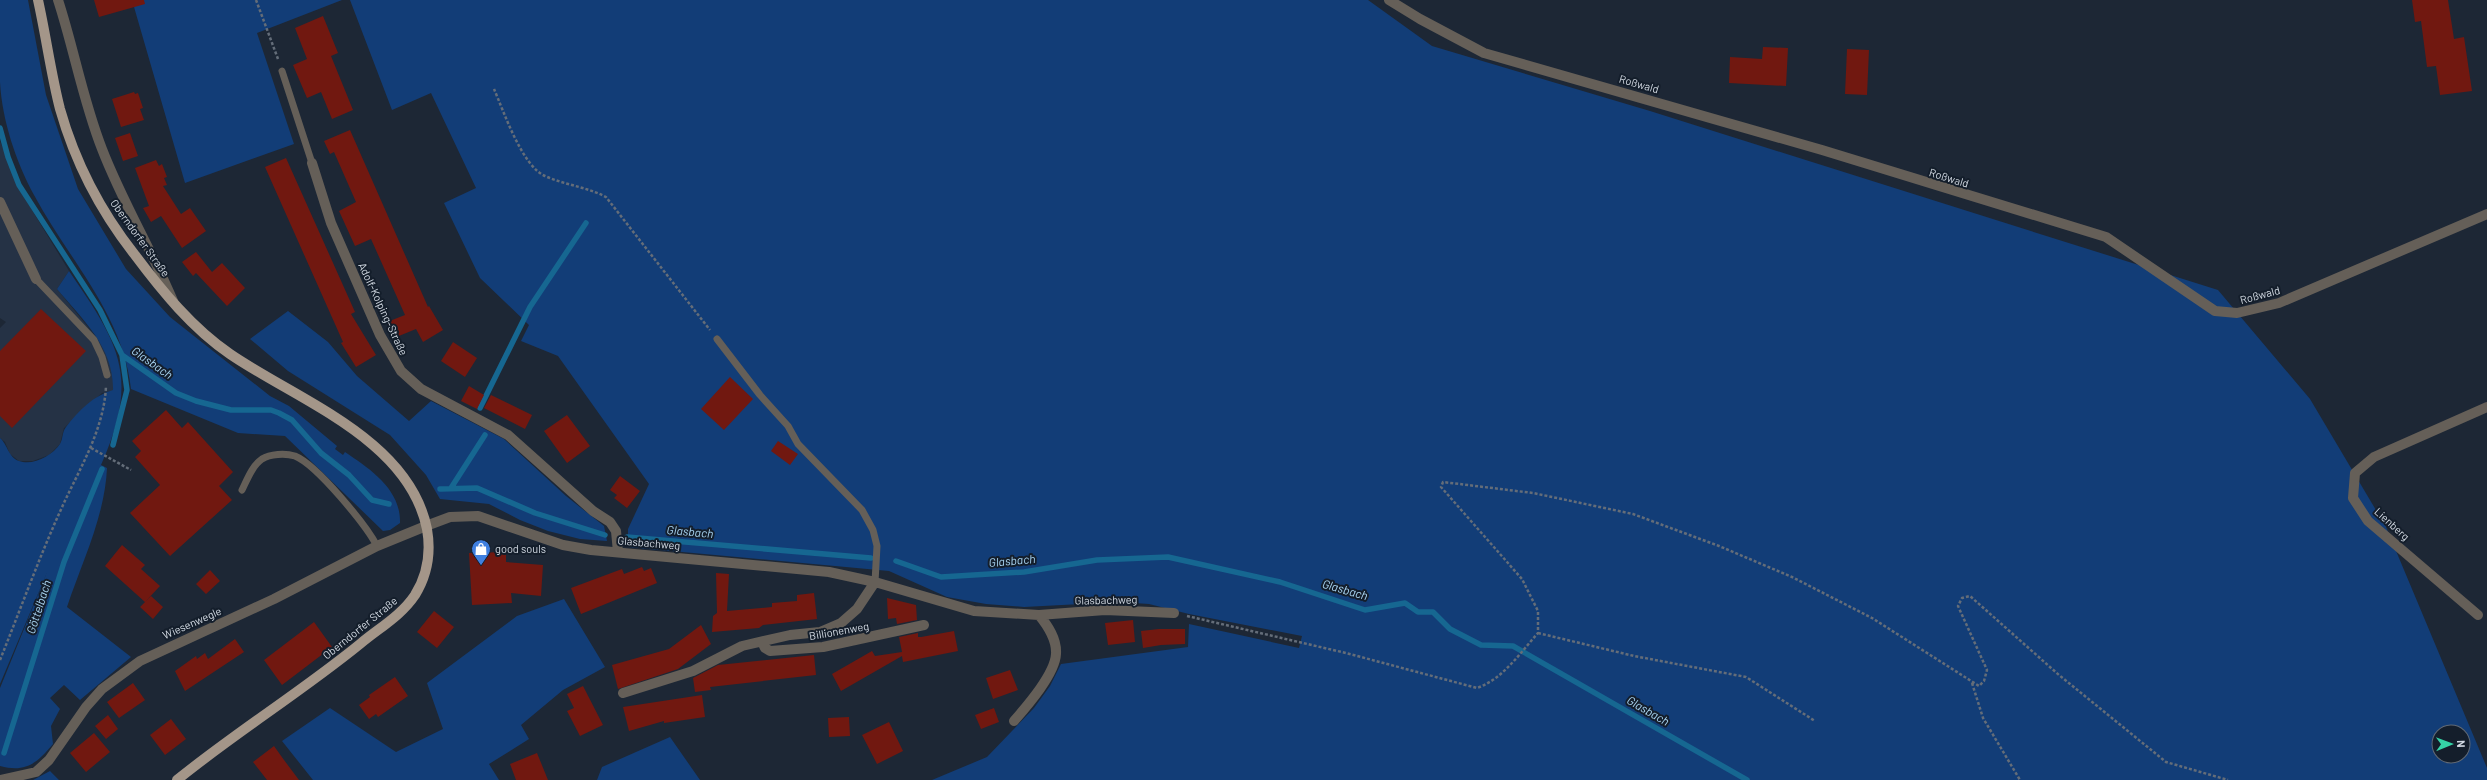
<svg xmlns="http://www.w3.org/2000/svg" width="2487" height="780" font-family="Barlow,sans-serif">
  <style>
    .built { fill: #253245 }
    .green { fill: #123d77; fill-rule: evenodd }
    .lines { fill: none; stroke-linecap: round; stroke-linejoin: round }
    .stream { stroke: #166791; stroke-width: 5.5 }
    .building { fill: #711810 }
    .path { stroke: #646d79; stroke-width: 2.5; stroke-dasharray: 3 2; stroke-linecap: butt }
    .service { stroke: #655f58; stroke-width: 7 }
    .minor { stroke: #655f58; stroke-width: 10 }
    .primary { stroke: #a49689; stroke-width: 10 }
    .labels { text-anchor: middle; stroke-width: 4; stroke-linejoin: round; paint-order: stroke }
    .street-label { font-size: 11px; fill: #d3dae3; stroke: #141e2b }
    .poi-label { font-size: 11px; fill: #d3dae3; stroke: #141e2b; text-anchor: start }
    .water-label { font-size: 12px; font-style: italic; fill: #a9d5f2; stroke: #141e2b }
  </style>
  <rect width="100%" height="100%" fill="#1d2735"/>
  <path class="built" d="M0,141L21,192L69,271L57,289L97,338L107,353L114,373L113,391L102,393L64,428L60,444L49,455L33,461H19L10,454L5,442L0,438V328L6,322L0,318Z"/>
  <path class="green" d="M0,0H28L46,95L78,189L126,269L170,317L270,396L289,406L337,446L335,449L343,455L345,452C370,469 401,489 400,523L390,530L383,531L285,436L238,433L131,389C123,314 68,259 34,195C16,162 2,120 0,82C0,55 0,27 0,0Z
    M132,0H342L257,33L294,144L185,183Z
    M350,0H1368L1432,46L1650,111L2218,290L2310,399L2386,527L2487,768V780H932L987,757L1034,708L1050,686L1061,664L1188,647L1189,624L1299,648L1302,636L1189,614L1149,604L1119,602L1024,607L986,604L947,597L889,571L628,547V529L649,484L558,356L521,341L529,325L480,278L444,203L476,188L431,93L392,110ZM2439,732H2463V756H2439Z
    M69,271C120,345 140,377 101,465L107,468C105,516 82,562 67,607L131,657L80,700L64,685L50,698L60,709L51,726L53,744C37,763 26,773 0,766V688L48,570L0,684V438C8,445 8,457 19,461C33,466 52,456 60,444C63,439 62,432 66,427C79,410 93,396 113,390C114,348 83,320 57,289Z
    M288,311L328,342L357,376L409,421L431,401L504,439L566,496L604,526L607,541L580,539L548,531L520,520L489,504L440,499L426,475L390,435L288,371L250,339Z
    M564,599L605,667L563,690L521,725L529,739L489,764L499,780H313L282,741L330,708L396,752L443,729L427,683L517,616Z
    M670,737L700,780H597L602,767Z
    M50,771L59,780H33Z"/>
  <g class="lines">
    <path class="stream" d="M0,128L8,157L19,185L100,310L122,355L176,393L196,401L231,410H271L279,413L292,420L321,453L349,475L372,500L389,504
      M480,408L530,307L586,223
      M113,445L127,390L122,355
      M451,488L485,435
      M440,489L477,488L535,513L605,535
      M627,537L871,558
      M896,561L941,577L1024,572L1097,560L1168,557L1280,582L1365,610L1405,603L1418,612H1433L1450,629L1481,645L1513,646L1747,780
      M4,753L64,562L102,469"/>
  </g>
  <path class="building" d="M94,0H144L145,4L99,17Z
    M2412,0H2448L2454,39L2464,37L2472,91L2440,95L2436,66L2427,67L2421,21L2415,22Z
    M323,16L338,53L331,56L353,110L332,119L321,92L307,98L293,65L307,59L295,28Z
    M1763,47L1788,48L1786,86L1729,83L1730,57L1762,59Z
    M1847,49L1869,50L1867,95L1845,94Z
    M134,92L135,94L138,93L143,108L140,109L144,120L121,127L112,99Z
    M350,130L428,307L429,306L443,330L423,342L416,329L394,338L387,322L405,315L371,239L355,246L339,211L356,202L334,152L330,154L324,141Z
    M130,133L138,156L123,161L115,138Z
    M286,158L355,312L351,314L376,355L356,367L341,343L343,342L265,167Z
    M156,160L159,166L162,164L167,177L164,178L167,185L163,186L181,214L190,208L206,231L182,248L161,216L151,222L143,208L149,206L135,168Z
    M196,252L212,272L222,263L245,288L227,306L196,273L193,276L182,262Z
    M41,309L86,351L12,428L0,416V351Z
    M453,342L477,358L465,377L441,361Z
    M730,377L753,399L724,430L701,409Z
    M469,386L484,395L477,409L461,401Z
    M491,395L532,415L525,429L484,408Z
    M166,410L182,428L188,422L233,472L219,486L232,500L170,556L130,513L160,485L135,457L141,451L132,441Z
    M567,415L590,446L567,463L544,431Z
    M778,441L798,454L790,465L771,451Z
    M620,476L640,491L627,508L614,498L617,495L610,490Z
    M122,545L145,565L141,569L160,586L145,602L105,566Z
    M506,552V562L543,565L541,596L511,593L512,603L472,605L469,553Z
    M642,567L644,571L651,568L657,583L581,614L571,588L622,569L624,574Z
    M210,570L220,581L206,594L196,584Z
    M716,573L729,574L727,611L772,607V603L797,601V595L814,593L817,619L763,625L759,628L712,632L713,616L717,613Z
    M151,596L163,607L153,619L140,607Z
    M887,598L916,605L917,620L897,624L896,618L888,619Z
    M434,611L454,627L437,648L417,632Z
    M1133,620L1135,642L1108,645L1105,623Z
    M314,622L332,647L282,685L264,660Z
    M701,625L711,644L678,669L618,689L612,665L669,649Z
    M1159,629H1185V644L1161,645L1143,648L1141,631Z
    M954,631L958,651L903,662L902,656L841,691L832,674L872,651L875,656L902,652L899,637L918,633V637H921Z
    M235,639L244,652L185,691L175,671L196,656L197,659L205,653L208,659Z
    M814,655L816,675L710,687L711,690L695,692L693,678L718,665Z
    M1010,670L1018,690L993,699L986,678Z
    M395,677L408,696L378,717L376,714L369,719L359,705L370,697L369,695Z
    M133,683L145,700L119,718L107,702Z
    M583,686L603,725L580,736L567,711L574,708L567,694Z
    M702,695L705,717L664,723V721L629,731L623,707Z
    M994,708L999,722L981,729L975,715Z
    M108,715L118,729L106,739L95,726Z
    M849,717L850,736L829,737L828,718Z
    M171,719L186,739L165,755L150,735Z
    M889,722L903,751L877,764L862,735Z
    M94,733L110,752L86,772L70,753Z
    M274,746L284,760L299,780H267L253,762Z
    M537,753L548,780H516L510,764Z"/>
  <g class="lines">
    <path class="path" d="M256,0L278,59
      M494,89C504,112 522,166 545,176C565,185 587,187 606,197L710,330
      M91,448L131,470
      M1187,616L1346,653L1477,688C1503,679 1520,653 1538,633V611L1522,579L1441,487L1443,482L1533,493L1633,514L1719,546L1792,577L1872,618L1979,686L1984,681L1987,670L1958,606L1962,598L1970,596L2059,675L2166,762L2228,780
      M1538,633L1634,656L1746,677L1815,721
      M0,660C21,608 40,555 63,505C81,466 104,429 106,386
      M1972,683L1983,718L2020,780"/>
    <path class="service" d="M282,71L312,163
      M36,279L94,340L102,357L107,375
      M717,339L760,395L788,426L798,444L862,510L873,530L877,546L875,582
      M242,490C247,480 252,466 262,459C270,454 285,453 295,456C317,465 366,525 377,546"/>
    <path class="minor" d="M58,0C74,49 83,101 102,149C122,201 151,249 173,301
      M1389,0L1420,19L1484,53L1822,150L2106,237L2215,311L2237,313L2279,303L2487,214
      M312,163L331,223L380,335L401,371L421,389L508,435L593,511L610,522L616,531L618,552
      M0,202L36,279
      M2478,615L2368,521L2353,498L2355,473L2374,457L2487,407
      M762,642L765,648L770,651L823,647L924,625
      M623,693L693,671L742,646L790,635L820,632L841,623L857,609L875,582
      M1014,721C1027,706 1055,674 1056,654C1057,639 1048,626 1039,615
      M1,780L36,772L49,760L86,707L102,689L140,661L274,599L377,546L426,526L450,517L478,516L563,545L591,550L829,572L875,582L974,611L1039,615L1105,610L1174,613"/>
    <path class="primary" d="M38,0C46,36 51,74 60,109C75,162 101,212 135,255C162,291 192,328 230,354C297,400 409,439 427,529C431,552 428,574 415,595C401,616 379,628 360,644C301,692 236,732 177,780"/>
  </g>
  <defs>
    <g id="shop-pin" transform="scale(1)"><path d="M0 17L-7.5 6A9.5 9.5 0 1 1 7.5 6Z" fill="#3f7fe0" stroke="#141e2b"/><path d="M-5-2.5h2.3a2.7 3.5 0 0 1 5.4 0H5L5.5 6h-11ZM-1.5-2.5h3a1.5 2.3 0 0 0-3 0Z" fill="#fff"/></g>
  </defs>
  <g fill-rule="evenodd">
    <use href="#shop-pin" x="481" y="549"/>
  </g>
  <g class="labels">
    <g class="street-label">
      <text transform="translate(1639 84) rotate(16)" y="4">Roßwald</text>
      <text transform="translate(1949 178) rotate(17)" y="4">Roßwald</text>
      <text transform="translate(140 238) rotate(54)" y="4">Oberndorfer Straße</text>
      <text transform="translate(2260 295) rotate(-15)" y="4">Roßwald</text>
      <text transform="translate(383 309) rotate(65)" y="4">Adolf-Kolping-Straße</text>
      <text transform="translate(2392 524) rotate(42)" y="4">Lienberg</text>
      <text transform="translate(649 543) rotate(5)" y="4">Glasbachweg</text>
      <text transform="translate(1106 600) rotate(-1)" y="4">Glasbachweg</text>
      <text transform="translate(192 623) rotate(-24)" y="4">Wiesenwegle</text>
      <text transform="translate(360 628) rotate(-39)" y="4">Oberndorfer Straße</text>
      <text transform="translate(839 631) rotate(-10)" y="4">Billionenweg</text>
    </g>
    <g class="poi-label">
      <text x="495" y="553">good souls</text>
    </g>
    <g class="water-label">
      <text transform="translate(152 363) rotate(35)" y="4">Glasbach</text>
      <text transform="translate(690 532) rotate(5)" y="4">Glasbach</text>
      <text transform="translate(1012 561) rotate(-5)" y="4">Glasbach</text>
      <text transform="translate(1345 590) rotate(16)" y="4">Glasbach</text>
      <text transform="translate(39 607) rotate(-72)" y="4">Göttelbach</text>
      <text transform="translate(1648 711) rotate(30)" y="4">Glasbach</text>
    </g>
  </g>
  <g transform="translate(2451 744) rotate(89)"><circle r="19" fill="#141e2b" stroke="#606975"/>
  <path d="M0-3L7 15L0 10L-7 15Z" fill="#35d4a7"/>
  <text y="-6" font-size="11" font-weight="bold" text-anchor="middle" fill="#d3dae3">N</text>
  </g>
</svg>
